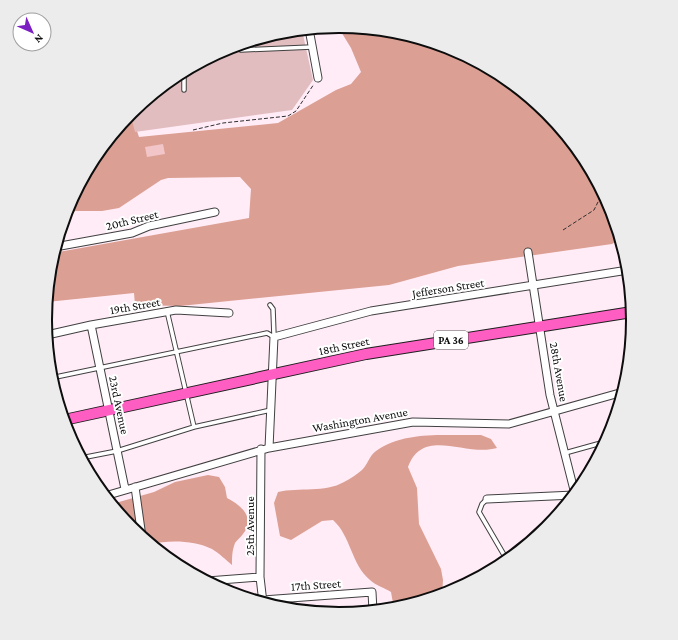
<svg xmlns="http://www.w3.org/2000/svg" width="678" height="640" font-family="'Crimson Pro',serif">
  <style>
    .forest { fill: #dc9f93 }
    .cemetery { fill: #e1bdbf }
    .pitch { fill: #f2c6c8 }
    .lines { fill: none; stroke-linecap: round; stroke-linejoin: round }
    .service-casing { stroke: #404040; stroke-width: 5.5 }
    .minor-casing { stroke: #404040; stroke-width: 9 }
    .primary-casing { stroke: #1e1e1e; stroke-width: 12 }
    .path { stroke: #2f2f2f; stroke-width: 1; stroke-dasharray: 4 2; stroke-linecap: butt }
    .service { stroke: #fff; stroke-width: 3.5 }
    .minor { stroke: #fff; stroke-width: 7 }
    .primary { stroke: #fe5dc2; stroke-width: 10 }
    .labels { text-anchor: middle; stroke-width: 4; stroke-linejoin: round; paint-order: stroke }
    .shield { fill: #fff; stroke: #565656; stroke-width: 1 }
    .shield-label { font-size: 11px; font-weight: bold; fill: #0d0d0d }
    .street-label { font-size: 12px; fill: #0d0d0d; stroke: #fff }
    .rim { fill: none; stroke: #0d0d0d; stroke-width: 2 }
  </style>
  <rect width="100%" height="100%" fill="#ffecf7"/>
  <path class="forest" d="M370,29C464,38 551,96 596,180C608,202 616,216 615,242L612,244L458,266L389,285L180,306L135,305L134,293L47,302L51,262L53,253L249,218L251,189L240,177L168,178L161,180L119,208L102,211H75L70,217L66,234L59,236L67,207L95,156L131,113L139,137L278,123L336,90L351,84L361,72L351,48L340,30Z
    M481,435L491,439L497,448C465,457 423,426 408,467L417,488L419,524L441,569L443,580L442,595L425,600L422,599L418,602L394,609L391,592C385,588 375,585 370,580C351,564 351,536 333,520L322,521L291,540L280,536L274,503L278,492C299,487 325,493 344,482C350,479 357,474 362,470C368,464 369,456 376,451C405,430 447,436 481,435Z
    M208,475L219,477L225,487L227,498C241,505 256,518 243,534C241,537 237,540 235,543C232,551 232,557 232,565C226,560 219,553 212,549C194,540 169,540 150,544L131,528L112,504L154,492L175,482Z"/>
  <path class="cemetery" d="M302,30L313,80L292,110L135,132L130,113C175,68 238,36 302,30Z"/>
  <path class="pitch" d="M163,144L165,154L147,157L145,147Z"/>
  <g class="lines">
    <g class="service-casing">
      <path id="service" d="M234,46L241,50L312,47
        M184,90V71
        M270,305L273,309L274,336
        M167,311L194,427
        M51,378L267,333L274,337
        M565,453L601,443L604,445
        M81,458L117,451L194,427L271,410
        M487,499L482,504L479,512L507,560"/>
    </g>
    <g class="minor-casing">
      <path id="minor" d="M309,29L318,78
        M55,247L132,233L149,226L215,212
        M528,252L550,395L575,494
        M91,325L125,489
        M47,335L91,325L176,310L229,313
        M269,448L274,337L371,311L628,270
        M261,449L260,577L263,603
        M135,487L142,537
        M105,496L269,448L413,422L509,424L623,392
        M487,499L574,495
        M207,581L260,577
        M263,600L372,592L373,611"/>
    </g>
    <g class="primary-casing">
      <path id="primary" d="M64,420L366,354L632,312"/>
    </g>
    <path class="path" d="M193,130L223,123L288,116L296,111L314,84
      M563,230L594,210L600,198L598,184"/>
    <use href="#service" class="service"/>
    <use href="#minor" class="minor"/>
    <use href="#primary" class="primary"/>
  </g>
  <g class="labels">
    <rect class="shield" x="434" y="331" width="34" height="18" rx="3"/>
    <g class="shield-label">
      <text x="451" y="344">PA 36</text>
    </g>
    <g class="street-label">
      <text transform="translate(132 220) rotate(-14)" y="4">20th Street</text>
      <text transform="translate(448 288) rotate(-9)" y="4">Jefferson Street</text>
      <text transform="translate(135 306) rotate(-10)" y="4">19th Street</text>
      <text transform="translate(344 346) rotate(-12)" y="4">18th Street</text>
      <text transform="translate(559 372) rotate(80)" y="4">28th Avenue</text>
      <text transform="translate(119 405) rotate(78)" y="4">23rd Avenue</text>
      <text transform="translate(360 420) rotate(-10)" y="4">Washington Avenue</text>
      <text transform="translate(250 526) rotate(-90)" y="4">25th Avenue</text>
      <text transform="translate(316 585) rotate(-4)" y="4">17th Street</text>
    </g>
  </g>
  <path d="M0 0H678V640H0ZM52 320a287 287 0 1 1 574 0a287 287 0 1 1-574 0Z" fill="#ececec" fill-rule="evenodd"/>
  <path class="rim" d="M52 320a287 287 0 1 1 574 0a287 287 0 1 1-574 0Z"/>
  <g transform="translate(32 32) rotate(135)"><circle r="19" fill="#ffffff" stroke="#9e9e9e"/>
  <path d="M0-3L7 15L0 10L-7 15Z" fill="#7c1fc2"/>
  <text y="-6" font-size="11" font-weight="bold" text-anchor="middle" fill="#0d0d0d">N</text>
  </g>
</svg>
